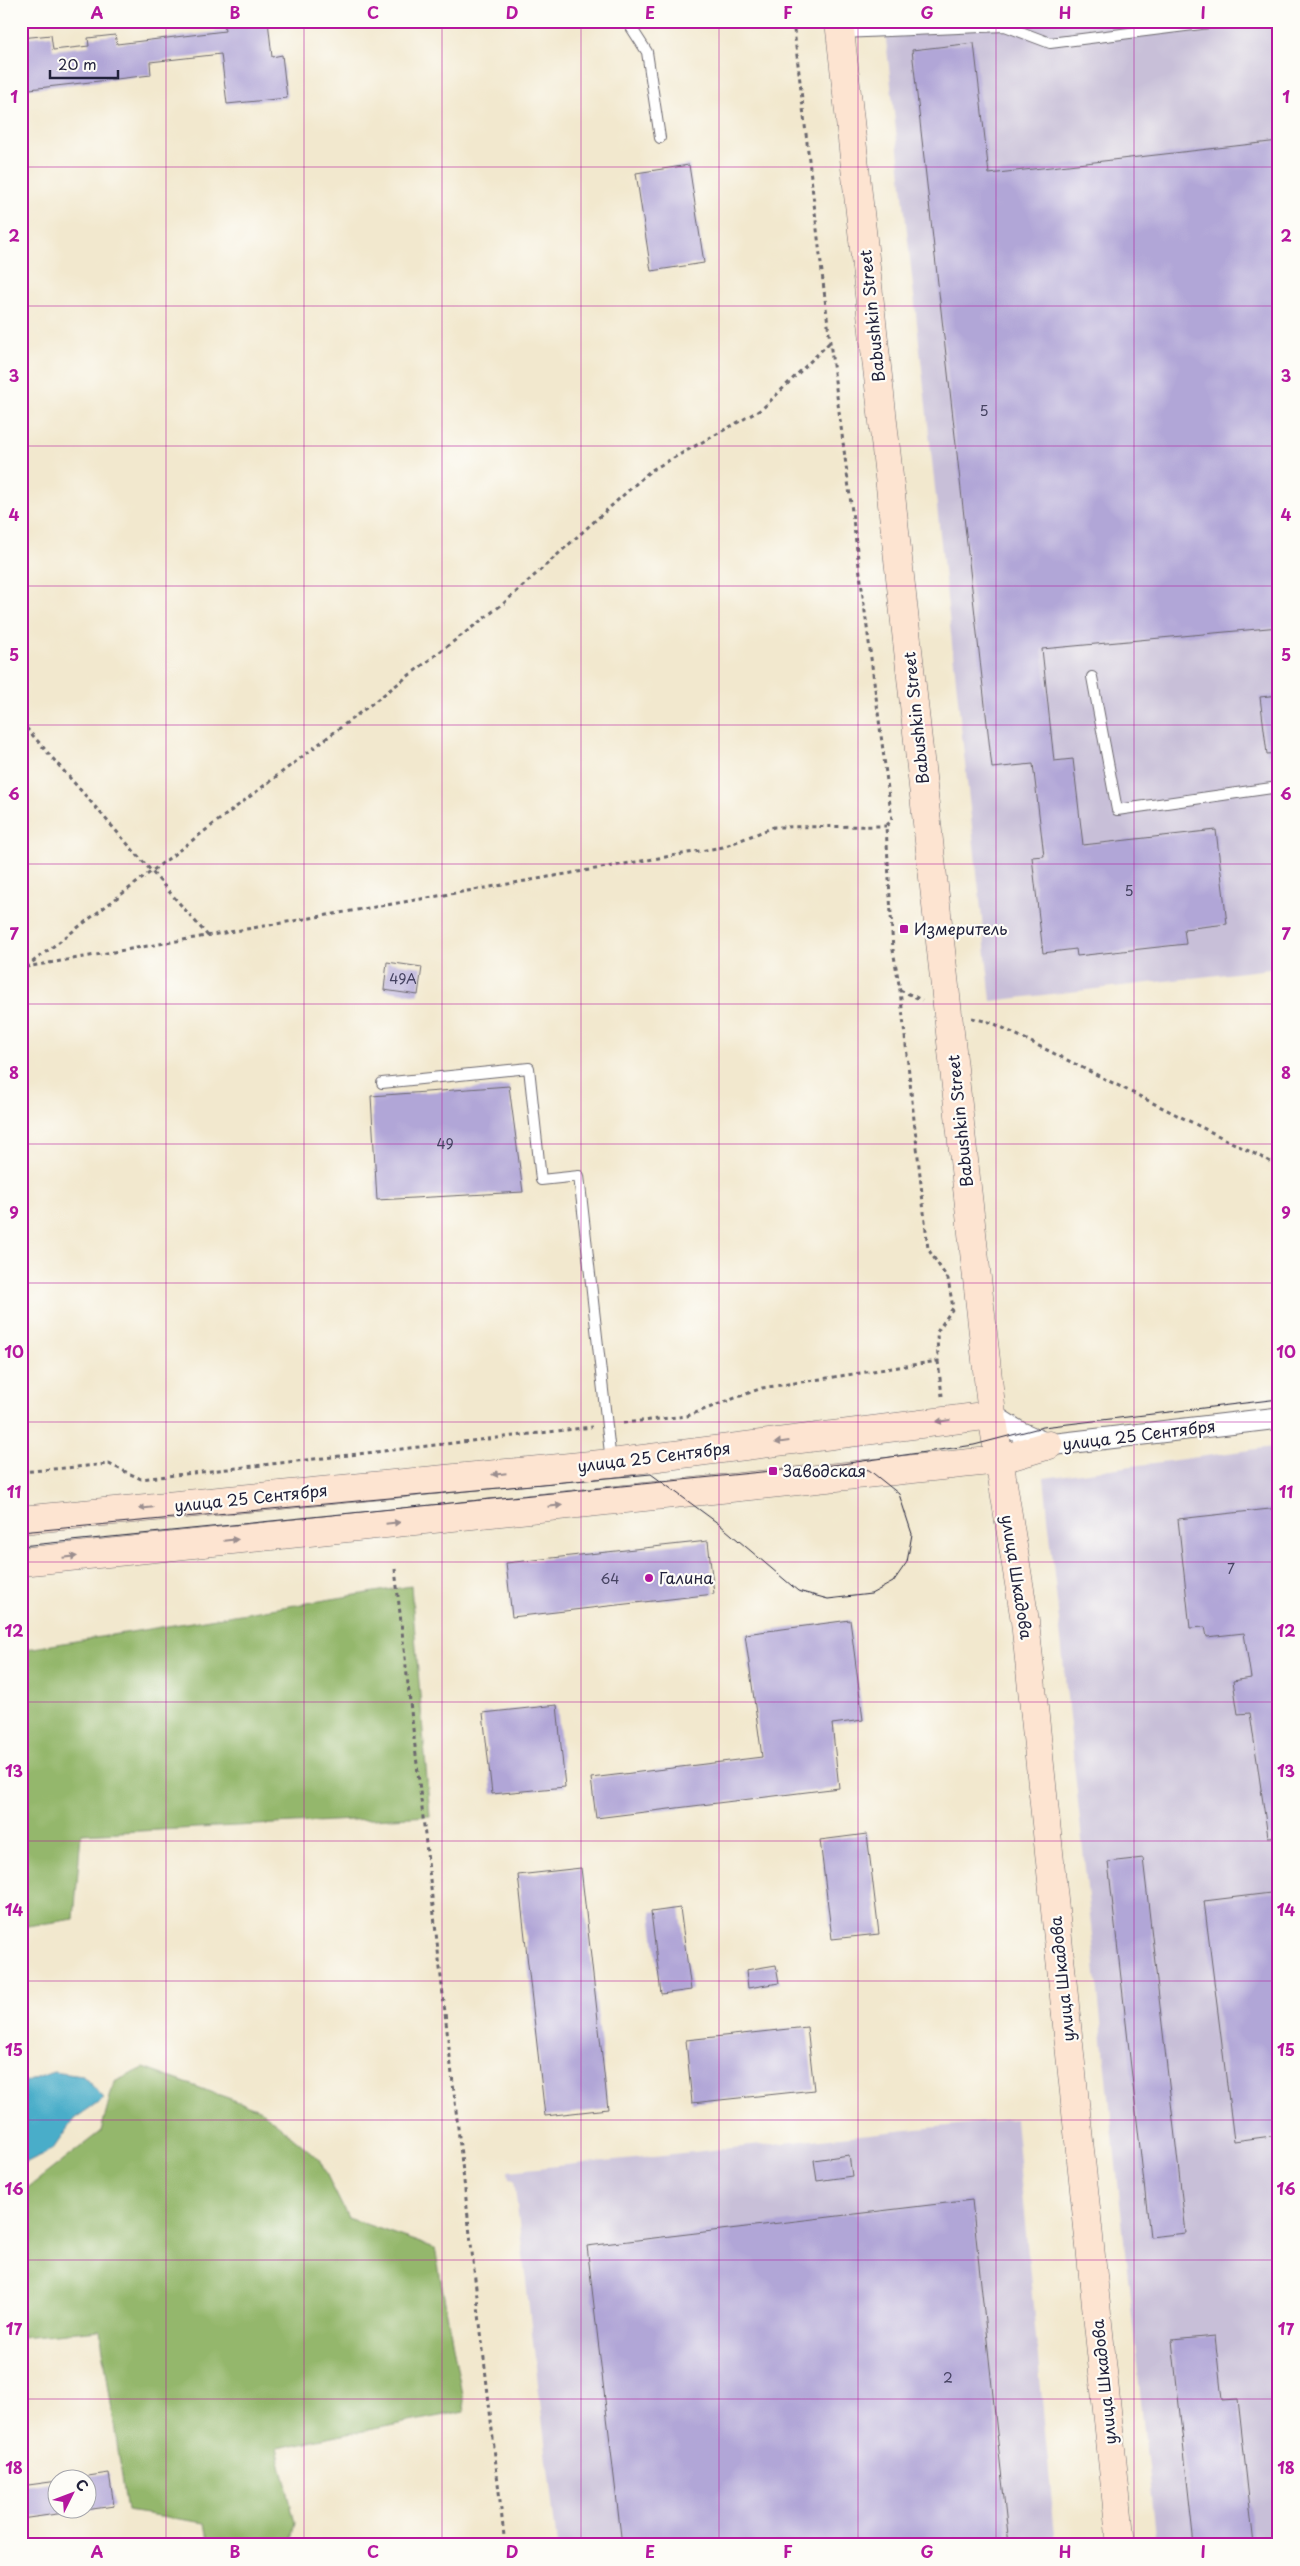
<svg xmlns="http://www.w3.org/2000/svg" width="1300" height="2566" font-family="'Playpen Sans',sans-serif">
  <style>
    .industrial { fill: #c8bfd8 }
    .forest { fill: #94b76c; stroke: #5b6c54 }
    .water { fill: #49adc9; stroke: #366882 }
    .building { fill: #b1a6d7 }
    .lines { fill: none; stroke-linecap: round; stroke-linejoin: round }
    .lane-casing { stroke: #6b676e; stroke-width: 12 }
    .street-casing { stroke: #6b676e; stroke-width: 23 }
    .secondary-casing { stroke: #6b676e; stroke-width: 29 }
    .path { stroke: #6b676e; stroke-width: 3; stroke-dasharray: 4 4; stroke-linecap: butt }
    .lane { stroke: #fff; stroke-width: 10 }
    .street { stroke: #fff; stroke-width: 21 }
    .secondary { stroke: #fde4d1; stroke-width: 28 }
    .tram { stroke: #22223b; stroke-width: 1 }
    .oneway { fill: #9a8d8e }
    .grid { fill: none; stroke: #b5179e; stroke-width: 1; stroke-opacity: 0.55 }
    .poi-dot { fill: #b5179e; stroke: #fdfcf7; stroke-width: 2 }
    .labels { text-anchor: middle; stroke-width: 4.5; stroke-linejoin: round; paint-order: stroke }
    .number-label { font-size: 14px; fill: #464362 }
    .street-label { font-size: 16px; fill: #22223b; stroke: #fdfcf7 }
    .poi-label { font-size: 16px; fill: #22223b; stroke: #fdfcf7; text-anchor: start }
    .neatline { fill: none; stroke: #b5179e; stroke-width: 2 }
    .grid-label { font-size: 16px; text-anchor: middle; font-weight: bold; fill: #b5179e }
  </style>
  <rect width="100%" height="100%" fill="#fdfcf7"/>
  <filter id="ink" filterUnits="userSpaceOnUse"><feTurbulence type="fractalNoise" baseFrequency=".02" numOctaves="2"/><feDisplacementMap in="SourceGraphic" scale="10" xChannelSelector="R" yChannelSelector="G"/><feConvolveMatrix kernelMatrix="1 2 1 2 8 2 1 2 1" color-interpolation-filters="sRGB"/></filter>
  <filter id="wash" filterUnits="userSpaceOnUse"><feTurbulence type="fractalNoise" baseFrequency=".0096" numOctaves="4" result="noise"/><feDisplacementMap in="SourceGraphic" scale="20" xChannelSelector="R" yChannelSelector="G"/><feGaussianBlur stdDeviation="1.12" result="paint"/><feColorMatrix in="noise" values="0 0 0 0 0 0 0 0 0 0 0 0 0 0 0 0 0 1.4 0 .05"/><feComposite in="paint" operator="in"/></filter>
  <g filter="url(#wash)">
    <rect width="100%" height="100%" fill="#f2e8ce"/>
    <path class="industrial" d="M884,21H1279V968L991,1001Z
      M1279,1446V2545H1156L1044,1478Z
      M1015,2119L1056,2545H557L514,2180L509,2179L508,2171Z"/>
    <path class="forest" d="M411,1586L430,1816L81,1834L74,1919L21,1927V1650Z
      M144,2068L259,2109L319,2159L348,2218L435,2248L465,2411L277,2448L295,2522L290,2545H209L205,2523L127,2511L100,2330L21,2337V2193L101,2131L114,2082Z"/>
    <path class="water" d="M53,2072L83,2076L104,2098L74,2119L53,2149L21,2165V2084Z"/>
    <g id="blocks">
      <path class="building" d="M224,21H268L272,57L282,55L287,98L227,104L221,54L150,62L151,75L21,90V38L51,35L53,50L89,46L88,38L115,35L117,44L225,31Z
        M974,43L989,174L1279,141V627L1042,649L1054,761L1073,759L1083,845L1216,830L1227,924L1184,929L1186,944L1077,956L1076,949L1043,953L1032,857L1044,856L1033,764L992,768L912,50Z
        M689,165L704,263L651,271L636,173Z
        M1279,695V753L1267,754L1260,697Z
        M387,962L422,967L418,995L384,990Z
        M509,1086L523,1192L377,1200L371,1096Z
        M1279,1508V1836L1268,1837L1250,1713L1238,1714L1233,1681L1251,1678L1244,1633L1207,1637L1205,1627L1190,1628L1178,1519Z
        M708,1541L714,1594L512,1617L506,1563Z
        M850,1620L863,1720L832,1724L839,1788L596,1818L591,1778L762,1757L745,1634Z
        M557,1705L565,1787L492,1794L483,1713Z
        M867,1834L879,1934L832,1939L820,1840Z
        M1143,1858L1186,2233L1150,2237L1108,1862Z
        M581,1868L608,2109L545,2116L518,1875Z
        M1279,1892V2135L1234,2141L1204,1901Z
        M680,1908L691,1990L661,1994L651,1912Z
        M776,1965L779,1983L748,1988L746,1970Z
        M807,2027L814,2090L692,2103L686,2040Z
        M849,2155L852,2176L817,2181L814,2160Z
        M972,2200L1009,2545H622L587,2246Z
        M1215,2336L1222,2400L1238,2399L1254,2545H1194L1172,2340Z
        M109,2473L114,2506L21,2519V2486L58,2481V2508H88V2478H74Z"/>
    </g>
  </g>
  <g filter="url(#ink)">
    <use href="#blocks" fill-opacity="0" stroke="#6b676e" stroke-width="1"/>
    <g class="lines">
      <g class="lane-casing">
        <path id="lane" d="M627,21L647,52L660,138
          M842,33L1005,26L1050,43L1225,21
          M1092,677L1117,810L1279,787
          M382,1083L529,1068L541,1180L579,1176L611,1462"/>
      </g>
      <g class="street-casing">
        <path id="street" d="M992,1415L1019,1432L1049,1445L1279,1418"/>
      </g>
      <g class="secondary-casing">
        <path id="secondary" d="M839,21L992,1415L1025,1621L1121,2545
          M21,1520L611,1463L992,1415
          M21,1562L999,1460L1049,1445"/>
      </g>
      <path class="path" d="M21,722L208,936
        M26,967L504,603L650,471L762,409L830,342
        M21,974L26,967L723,847L774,827L886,826
        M900,990L922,1000
        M972,1018L993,1023L1279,1166
        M938,1361L942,1396
        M623,1423L687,1416L762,1388L938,1361L937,1332L953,1308L948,1279L928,1249L900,990L893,950L886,826L892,820L830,342L793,21
        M21,1472L109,1464L141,1479L592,1427
        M395,1569L505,2545"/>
      <use href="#lane" class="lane"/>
      <use href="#street" class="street"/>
      <use href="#secondary" class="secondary"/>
      <path class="tram" d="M21,1532L651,1474L719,1524L798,1591L828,1599L871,1594L893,1582L907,1562L912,1534L899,1494L869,1470L849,1466
        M21,1546L842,1464L974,1445L1043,1427L1279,1399"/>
    </g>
    <defs><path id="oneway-solid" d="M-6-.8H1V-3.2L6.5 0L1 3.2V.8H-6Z" transform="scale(1.25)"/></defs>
    <g class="oneway">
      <use href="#oneway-solid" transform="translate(943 1421) rotate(173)"/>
      <use href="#oneway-solid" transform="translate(782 1442) rotate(173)"/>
      <use href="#oneway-solid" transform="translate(499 1474) rotate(174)"/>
      <use href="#oneway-solid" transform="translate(555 1506) rotate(-6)"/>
      <use href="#oneway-solid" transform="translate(146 1508) rotate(174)"/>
      <use href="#oneway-solid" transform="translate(393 1523) rotate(-6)"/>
      <use href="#oneway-solid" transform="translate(231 1540) rotate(-6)"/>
      <use href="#oneway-solid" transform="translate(70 1557) rotate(-6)"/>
    </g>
  </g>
  <path class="grid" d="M166,21V2545M304,21V2545M442,21V2545M581,21V2545M719,21V2545M858,21V2545M996,21V2545M1134,21V2545M21,167H1279M21,306H1279M21,446H1279M21,586H1279M21,725H1279M21,864H1279M21,1004H1279M21,1144H1279M21,1283H1279M21,1422H1279M21,1562H1279M21,1702H1279M21,1841H1279M21,1981H1279M21,2120H1279M21,2260H1279M21,2399H1279"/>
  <g class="poi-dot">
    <rect x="899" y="924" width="10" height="10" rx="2.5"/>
    <rect x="768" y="1466" width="10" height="10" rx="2.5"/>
    <circle cx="649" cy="1578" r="5"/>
  </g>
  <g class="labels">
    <g class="number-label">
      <text x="984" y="416">5</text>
      <text x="1129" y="896">5</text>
      <text x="403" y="984">49А</text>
      <text x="445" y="1149">49</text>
      <text x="1231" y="1574">7</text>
      <text x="610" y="1584">64</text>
      <text x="948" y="2383">2</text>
    </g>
    <g class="street-label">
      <text transform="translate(872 316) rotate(-96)" y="6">Babushkin Street</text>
      <text transform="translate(916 718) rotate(-96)" y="6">Babushkin Street</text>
      <text transform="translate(960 1121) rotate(-96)" y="6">Babushkin Street</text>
      <text transform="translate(1139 1435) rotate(-7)" y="6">улица 25 Сентября</text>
      <text transform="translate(654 1457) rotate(-7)" y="6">улица 25 Сентября</text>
      <text transform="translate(251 1498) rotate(-6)" y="6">улица 25 Сентября</text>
      <text transform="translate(1017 1577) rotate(81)" y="6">улица Шкадова</text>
      <text transform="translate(1062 1979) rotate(-96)" y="6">улица Шкадова</text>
      <text transform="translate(1104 2382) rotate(-96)" y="6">улица Шкадова</text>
    </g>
    <g class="poi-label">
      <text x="914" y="935">Измеритель</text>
      <text x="783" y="1477">Заводская</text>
      <text x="659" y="1584">Галина</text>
    </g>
  </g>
  <rect width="1300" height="2566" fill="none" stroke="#fdfcf7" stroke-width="55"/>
  <g transform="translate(72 2494) rotate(48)"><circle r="24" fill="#fdfcf7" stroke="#a5a5ac"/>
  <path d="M0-4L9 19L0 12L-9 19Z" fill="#b5179e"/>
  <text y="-8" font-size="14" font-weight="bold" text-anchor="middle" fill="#22223b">С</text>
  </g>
  <path d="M50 70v8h68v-8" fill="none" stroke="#22223b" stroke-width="2.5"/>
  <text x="58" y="70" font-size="15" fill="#22223b" stroke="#fdfcf7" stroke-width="4" paint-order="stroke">20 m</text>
  <rect x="28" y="28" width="1244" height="2510" class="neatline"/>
  <g class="grid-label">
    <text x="97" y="19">A</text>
    <text x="235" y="19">B</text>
    <text x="373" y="19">C</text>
    <text x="512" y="19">D</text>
    <text x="650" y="19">E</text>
    <text x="788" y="19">F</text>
    <text x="927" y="19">G</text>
    <text x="1065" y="19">H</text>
    <text x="1203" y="19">I</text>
    <text x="14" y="103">1</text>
    <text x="1286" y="103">1</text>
    <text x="14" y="242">2</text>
    <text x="1286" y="242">2</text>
    <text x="14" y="382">3</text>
    <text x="1286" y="382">3</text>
    <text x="14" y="521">4</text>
    <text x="1286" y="521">4</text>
    <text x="14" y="661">5</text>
    <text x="1286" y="661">5</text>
    <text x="14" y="800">6</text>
    <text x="1286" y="800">6</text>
    <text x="14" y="940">7</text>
    <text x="1286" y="940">7</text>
    <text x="14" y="1079">8</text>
    <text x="1286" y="1079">8</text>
    <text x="14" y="1219">9</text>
    <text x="1286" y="1219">9</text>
    <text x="14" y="1358">10</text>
    <text x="1286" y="1358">10</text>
    <text x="14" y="1498">11</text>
    <text x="1286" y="1498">11</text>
    <text x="14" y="1637">12</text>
    <text x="1286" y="1637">12</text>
    <text x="14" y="1777">13</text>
    <text x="1286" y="1777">13</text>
    <text x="14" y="1916">14</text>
    <text x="1286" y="1916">14</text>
    <text x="14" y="2056">15</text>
    <text x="1286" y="2056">15</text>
    <text x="14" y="2195">16</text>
    <text x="1286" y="2195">16</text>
    <text x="14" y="2335">17</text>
    <text x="1286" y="2335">17</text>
    <text x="14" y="2474">18</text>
    <text x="1286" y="2474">18</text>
    <text x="97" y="2558">A</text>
    <text x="235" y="2558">B</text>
    <text x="373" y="2558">C</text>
    <text x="512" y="2558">D</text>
    <text x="650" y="2558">E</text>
    <text x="788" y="2558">F</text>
    <text x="927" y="2558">G</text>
    <text x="1065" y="2558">H</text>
    <text x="1203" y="2558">I</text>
  </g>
</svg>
